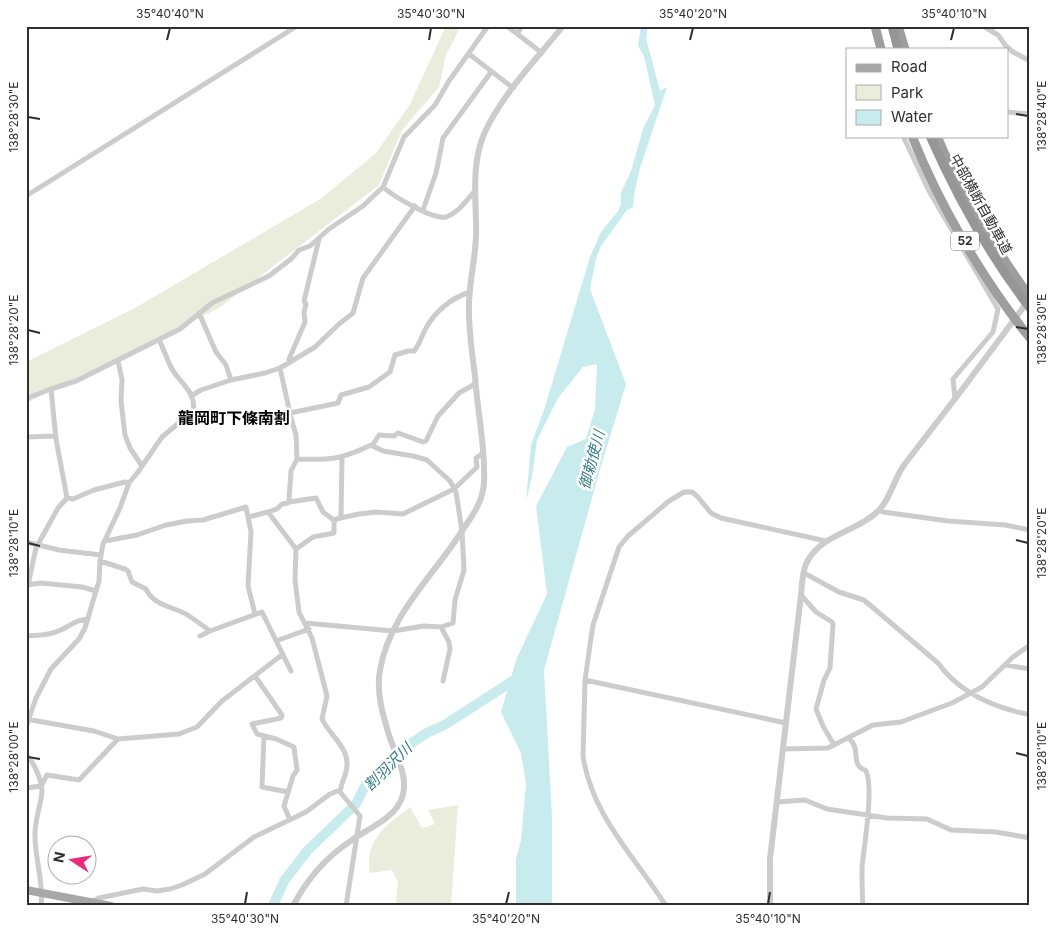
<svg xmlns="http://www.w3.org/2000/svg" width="1056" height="932" font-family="Inter,'Noto Sans JP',sans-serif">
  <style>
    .green { fill: #ebeddc }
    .water { fill: #c8eced }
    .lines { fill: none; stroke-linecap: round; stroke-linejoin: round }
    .river { stroke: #c8eced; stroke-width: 10 }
    .minor { stroke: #ccc; stroke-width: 5 }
    .tertiary { stroke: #ccc; stroke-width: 6 }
    .primary { stroke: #a7a7a7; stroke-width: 8 }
    .trunk { stroke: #9e9e9e; stroke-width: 9 }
    .motorway { stroke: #969696; stroke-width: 9 }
    .ticks { fill: none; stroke: #2f2f2f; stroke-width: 2 }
    .labels { text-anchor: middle; stroke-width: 5; stroke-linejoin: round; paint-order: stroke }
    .shield { fill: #fff; stroke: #6d6d6d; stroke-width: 1 }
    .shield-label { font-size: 12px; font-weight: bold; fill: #2f2f2f }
    .street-label { font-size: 14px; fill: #2f2f2f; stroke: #fff }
    .water-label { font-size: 15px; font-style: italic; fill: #347e81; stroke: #fff }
    .quarter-label { font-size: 16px; font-weight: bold; fill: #000; stroke: #fff }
    .neatline { fill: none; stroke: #2f2f2f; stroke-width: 2 }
    .ticks-label { font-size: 12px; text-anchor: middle; fill: #2f2f2f }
  </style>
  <rect width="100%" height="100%" fill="#fff"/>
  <path class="green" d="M446,26H461L446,55L439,87L402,130L379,185L219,308L26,403V362L135,308L322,198L376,153L409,106Z
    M458,805L451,906H399L396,902L398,882L392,870L370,873C364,841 386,825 410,807L422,828L435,824L428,810Z"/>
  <path class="water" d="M641,26H648L646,38L660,91L667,87L640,168L634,195L633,207L627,210L601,246L596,259L590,289L626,384L599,473L544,670L552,816V906H516V859L521,840L526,784L521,753L501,712L516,660L547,594L536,506L567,447L586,439L595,409L597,364L583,367L558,398L537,440L532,477L526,501L531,445L544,410L590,257L601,232L618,211L621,204V193L631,171L643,129L655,105L644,56L638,46Z"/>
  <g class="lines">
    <path class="river" d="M273,906L284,881L308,850L356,804L365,786L413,742L427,733L446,724L522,675"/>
    <path class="minor" d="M507,26L542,53
      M983,26L998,35L1006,46L1013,52L1030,61
      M517,34L522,26
      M469,54L513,88
      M1007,112L1030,114
      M903,136L929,191L998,309L993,332L953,379L955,399
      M383,187C393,196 433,220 446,217C458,213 466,201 475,191
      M26,196L297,26
      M423,210L436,173L443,138L491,72
      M199,313L216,352L226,365L231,380
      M118,361L122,380L121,401L125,435L130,448L142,466
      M289,363V359L305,322L304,312L306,304L304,301L319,239
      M191,396L201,390L231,380L265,373L280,368L315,347L339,324L353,313L363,278L415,206
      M26,400L30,397L51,389L76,381L180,329L212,303L269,276L291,259L299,250L310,246L329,229L363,206L383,187L404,137L435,105L449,81L488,26
      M290,413L338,403L341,395L369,387L390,372L395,355L408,351H414C420,344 421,337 425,330C434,312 451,298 470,292
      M26,437L56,436
      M372,446L379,435L394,436L398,433L423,442L426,441L438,416L459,393L475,384
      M297,459C330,460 340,460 371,445L383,451L413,456L427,460L450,481L456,492L462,531L464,570L455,600L453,623L441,627L424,626L393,631L305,623
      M67,498L73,499L94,490L125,482L129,483
      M289,502L316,498L323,512L335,521
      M879,510L883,512L948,521L1005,525L1030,530
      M268,512L296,549L295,580L299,612L312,638L327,696L322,719C329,734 348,747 347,765C347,774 341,783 340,792L360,816L346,906
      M249,517L268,512L277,509L282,504L288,503L289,500L291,471L297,459L296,435L291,418L280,368
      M341,518L342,458
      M105,541L137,535L166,525L187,521L203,520L246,507L251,532L248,586L255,614
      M26,542L59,550L101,555
      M296,549L313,537L334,533V523L336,519L359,514L376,512L403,514L454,489L477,467L476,458L483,453
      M100,561L125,569L128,571L132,582L146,589C153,605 173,607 186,614C194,619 202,625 210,631
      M804,573L839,592L864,600L938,663C956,688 984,703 1014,711C1019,713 1025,713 1030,715
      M26,585L41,583L82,587L96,591
      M28,585L36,548L58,508L67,498L56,439L51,389
      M801,595L816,612L832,622L833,625L830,668L824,680L816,709L823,726L834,745
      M441,627L449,642L450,649L443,681
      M26,636C37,635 48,636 58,631C69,627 76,619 88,619
      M200,636L210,631L262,612L291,671
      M276,641L309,629
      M1006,665L1030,669
      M255,676L282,715L281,718L252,724L257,734L276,739L294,747L297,770L293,776L284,806L290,820
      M585,680L786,723
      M26,719L94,731L118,739
      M26,727L36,698L51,669L79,639L85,628L99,581L100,561L103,544L120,508L129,483L138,472L162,437L193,411C197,393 180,383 172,369C167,360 164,349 159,340
      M264,736L262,787L288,792
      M849,738C860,748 853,760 859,766C861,769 864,769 866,771C874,787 864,847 862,867C862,880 862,893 863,906
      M783,749L828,748L873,725L901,722L952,703L982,687L1013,657L1030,645
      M26,755C34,762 41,779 42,790C42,803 34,820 35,836C35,860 44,882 41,906
      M26,788L41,786L47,775L79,780L118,739L179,734L197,727L222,701L283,654
      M777,802L805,800L827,809L887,818L927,819L951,830L996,832L1030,838
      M93,901L99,898L143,889L157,891L170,889L182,885L205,874L254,837L306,812L330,794L340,790
      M666,906C635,857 592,816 583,756L585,680L591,638L593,625L619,547L628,536L669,501L684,492H692L698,497L711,513L721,518L826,541"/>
    <path class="tertiary" d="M293,906C307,879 326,857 352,840C367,829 389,821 399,804C412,782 397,759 390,738C383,716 376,693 380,670C389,616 432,577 460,534C469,520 480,507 483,490C485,482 484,474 484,465C483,436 477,406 475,376C472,352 468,327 469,302C470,280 475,259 476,237C477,202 470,168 484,134C502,94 536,60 563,26
      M770,906V859L801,595C802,585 802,574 806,564C819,534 859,532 880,509C891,497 894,479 904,465L961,391L1028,301"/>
    <path class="primary" d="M26,890L111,906"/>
    <path class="trunk" d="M875,26L881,49
      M898,26L905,49
      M912,136C939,204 984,282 1030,338
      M937,136C961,194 994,247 1030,297"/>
    <path class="motorway" d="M892,26L898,49
      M930,136C957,197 989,255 1030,308"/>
  </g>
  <path class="ticks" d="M167,40L170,28M429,40L431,28M690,40L693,28M951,40L954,28M1016,114L1028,116M28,117L40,119M1016,327L1028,329M28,330L40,333M1016,540L1028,543M28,543L40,546M1016,753L1028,756M28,757L40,759M245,904L247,892M506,904L509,892M768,904L770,892"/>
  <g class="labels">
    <rect class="shield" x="951" y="231.5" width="28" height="19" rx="4"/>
    <g class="shield-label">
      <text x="965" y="245">52</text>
    </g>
    <g class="street-label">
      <text transform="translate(981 204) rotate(61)" y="5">中部横断自動車道</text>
    </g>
    <g class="water-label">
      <text transform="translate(592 460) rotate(-75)" y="5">御勅使川</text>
      <text transform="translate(388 767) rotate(-45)" y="5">割羽沢川</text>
    </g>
    <g class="quarter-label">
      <text x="234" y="424">龍岡町下條南割</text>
    </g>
  </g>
  <rect width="1056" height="932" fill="none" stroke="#ffffff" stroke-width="55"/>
  <rect x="846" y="48" width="162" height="90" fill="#ffffff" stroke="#acacac"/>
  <rect x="856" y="64" width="25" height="8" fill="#a7a7a7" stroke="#acacac"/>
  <text x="891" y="72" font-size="15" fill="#2f2f2f">Road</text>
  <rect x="856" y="85" width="25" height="15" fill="#ebeddc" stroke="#acacac"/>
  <text x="891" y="98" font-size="15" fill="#2f2f2f">Park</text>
  <rect x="856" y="110" width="25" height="15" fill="#c8eced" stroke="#acacac"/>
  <text x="891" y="122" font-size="15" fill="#2f2f2f">Water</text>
  <g transform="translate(72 860) rotate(282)"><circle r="24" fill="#ffffff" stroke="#acacac"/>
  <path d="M0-4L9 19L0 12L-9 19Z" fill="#ec2b7e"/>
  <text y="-8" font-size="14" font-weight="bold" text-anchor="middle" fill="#2f2f2f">N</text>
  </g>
  <rect x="28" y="28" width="1000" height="876" class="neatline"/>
  <g class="ticks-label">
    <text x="170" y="18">35°40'40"N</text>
    <text x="431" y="18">35°40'30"N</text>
    <text x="693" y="18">35°40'20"N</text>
    <text x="954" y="18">35°40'10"N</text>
    <text transform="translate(1042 116) rotate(-90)" y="4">138°28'40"E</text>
    <text transform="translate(14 117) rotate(-90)" y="4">138°28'30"E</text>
    <text transform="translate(1042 329) rotate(-90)" y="4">138°28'30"E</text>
    <text transform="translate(14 330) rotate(-90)" y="4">138°28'20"E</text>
    <text transform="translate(1042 543) rotate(-90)" y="4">138°28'20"E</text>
    <text transform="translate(14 543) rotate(-90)" y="4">138°28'10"E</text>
    <text transform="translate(1042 756) rotate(-90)" y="4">138°28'10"E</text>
    <text transform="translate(14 757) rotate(-90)" y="4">138°28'00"E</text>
    <text x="245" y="923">35°40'30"N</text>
    <text x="506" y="923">35°40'20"N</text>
    <text x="768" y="923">35°40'10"N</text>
  </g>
</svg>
